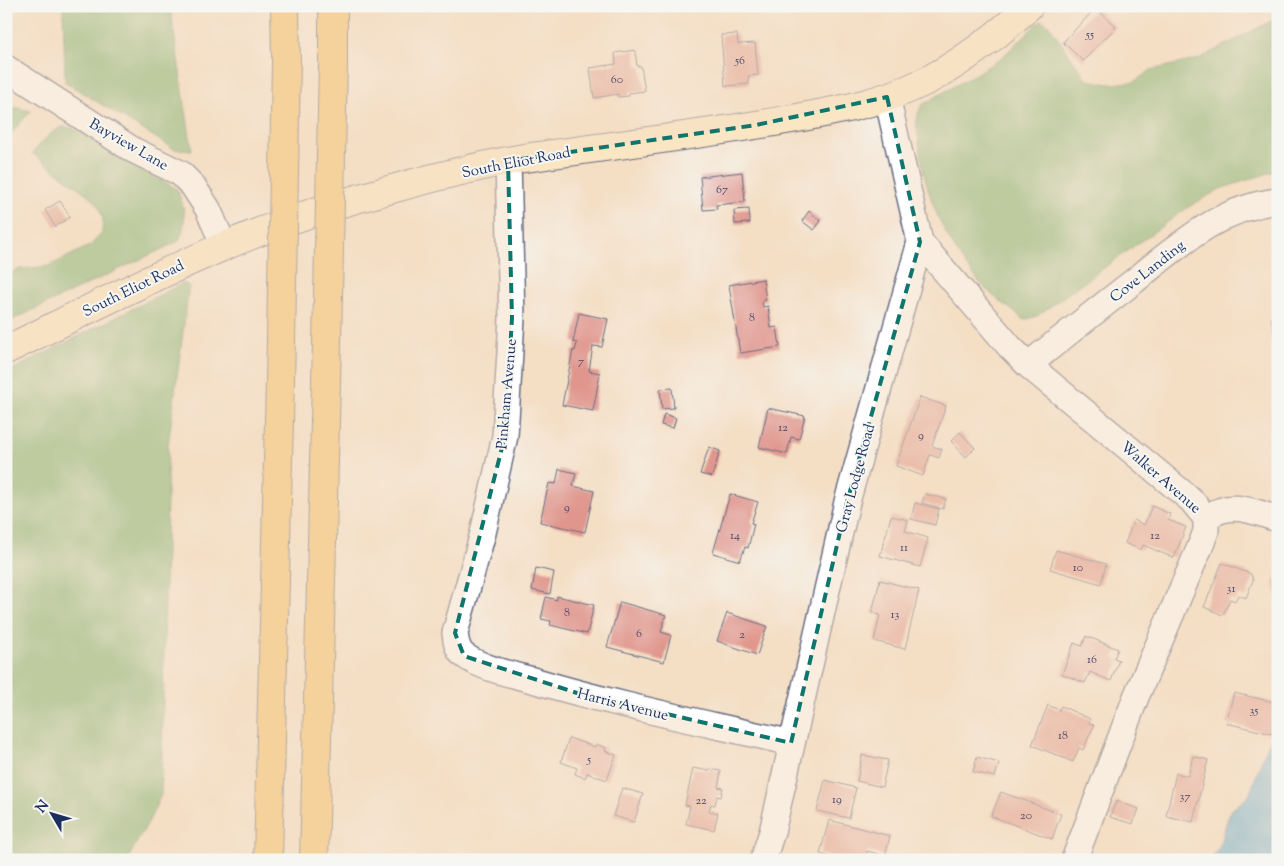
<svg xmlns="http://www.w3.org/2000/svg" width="1284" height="866" font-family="'Sorts Mill Goudy',serif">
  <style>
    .forest { fill: #7bb372; stroke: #4b7168 }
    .water { fill: #59a8d3; stroke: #3a6c98 }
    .building { fill: #e0968d }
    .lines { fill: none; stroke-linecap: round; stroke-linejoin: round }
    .street-casing { stroke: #676c82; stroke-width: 28 }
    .secondary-casing { stroke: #676c82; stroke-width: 30 }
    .highway-casing { stroke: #676c82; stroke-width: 30 }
    .street { stroke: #fff; stroke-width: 25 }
    .secondary { stroke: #fbe6c4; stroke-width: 28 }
    .highway { stroke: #f5c16b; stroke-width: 28 }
    .highway-bridge-casing { stroke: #676c82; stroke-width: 30; stroke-linecap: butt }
    .highway-bridge { stroke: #f5c16b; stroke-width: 28 }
    .marked { fill: none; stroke: #0f766e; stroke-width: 4; stroke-dasharray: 10 6; stroke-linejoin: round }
    .labels { text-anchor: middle; stroke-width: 4; stroke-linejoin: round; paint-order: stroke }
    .number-label { font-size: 12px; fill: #4c496a }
    .street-label { font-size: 15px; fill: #1b2f5e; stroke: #f6f6f2 }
  </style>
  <rect width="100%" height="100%" fill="#f6f6f2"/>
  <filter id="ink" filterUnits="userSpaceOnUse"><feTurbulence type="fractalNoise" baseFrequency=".02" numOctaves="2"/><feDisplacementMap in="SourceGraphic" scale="10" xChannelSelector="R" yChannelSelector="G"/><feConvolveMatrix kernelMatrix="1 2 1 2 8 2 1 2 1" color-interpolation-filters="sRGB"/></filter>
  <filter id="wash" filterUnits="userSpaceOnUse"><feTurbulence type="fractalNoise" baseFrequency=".0096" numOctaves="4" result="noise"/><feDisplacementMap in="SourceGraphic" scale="20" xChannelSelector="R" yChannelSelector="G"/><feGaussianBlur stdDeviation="1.12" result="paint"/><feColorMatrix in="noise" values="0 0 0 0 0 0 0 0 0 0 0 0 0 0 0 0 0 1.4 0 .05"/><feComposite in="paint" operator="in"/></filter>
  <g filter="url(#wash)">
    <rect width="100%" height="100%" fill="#f4dec4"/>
    <path class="forest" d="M63,6H170L192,150L174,149L65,82Z
      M1278,14V172H1272L1220,189L1187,208L1037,316L1024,320C1011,308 991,296 980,283C945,242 924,195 919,142C917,126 914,120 922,105L999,60L1041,20L1049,25L1087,80L1109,84L1134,82L1151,70L1199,59L1271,21Z
      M8,106L31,111L6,139V108Z
      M61,127L73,128L177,189C186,211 187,219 179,241L6,323V275L20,269L49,266L91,245L102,232L103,219L99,207L92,198L32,153L49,135Z
      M183,283L189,286L168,446L161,795L150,819L127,860H6V470L11,459L6,448V373Z"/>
    <path class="water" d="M1278,731V860H1210L1219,847L1230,811L1249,796L1265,751L1274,734Z"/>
    <g id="blocks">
      <path class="building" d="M1096,8L1116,27L1083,61L1063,42Z
        M737,34L738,44L755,43L758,75L748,76L749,84L725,86L721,35Z
        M635,50L637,66H641L645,91L629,93V96L618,97V94L594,98L590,68L616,64L615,53Z
        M742,172L745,202L716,205L717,209L703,210L700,177Z
        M60,201L70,217L55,227L45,210Z
        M749,209L750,223L735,224L734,210Z
        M809,211L821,221L814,230L802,221Z
        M763,279L766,300L762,301L763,307L768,306L771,328L777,327L780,347L740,353L729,285Z
        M579,313L608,319L602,347L593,346L589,371L600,373L593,411L562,405L573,350L575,351L577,343L573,342Z
        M1278,316V348H1276L1271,317Z
        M672,388L674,408L662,409L660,389Z
        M920,397L946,406L932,446L942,449L939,458L930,455L923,476L896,466Z
        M768,408L805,416L799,439L791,437L787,454L759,447Z
        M664,414L676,418L673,428L661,425Z
        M960,432L975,448L966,457L951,441Z
        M709,447L720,451L712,477L700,474Z
        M559,469L576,473L573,486L594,491L585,532L540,522L549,483L556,484Z
        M730,494L758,502L751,523L754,524L748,548L745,547L740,561L713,553Z
        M925,494L946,499L943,509L922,503Z
        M915,503L939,509L935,525L911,519Z
        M1152,506L1170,514L1168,520L1186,527L1174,558L1143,545L1141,550L1125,543L1134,520L1144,525Z
        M891,516L908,520L905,531L928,538L920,567L880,556Z
        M1056,550L1106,564L1101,584L1050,569Z
        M1222,563L1251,574L1253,580L1246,598L1238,595L1235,601L1230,599L1223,615L1204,607Z
        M536,568L554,572L550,594L532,590Z
        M880,580L919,590L905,649L874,641L880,615L872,613Z
        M1273,580H1278V598H1277Z
        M557,596L594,605L587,634L550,625L551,621L541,619L546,597L557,600Z
        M620,602L666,615L661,632L671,635L664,662L607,647Z
        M727,613L767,626L757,655L717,641Z
        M1086,636L1118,649L1114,658L1119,660L1111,681L1090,672L1085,683L1062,674L1074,643L1082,646Z
        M1234,693L1278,703V718L1276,717L1272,734L1226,723Z
        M1048,705L1059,710L1061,706L1090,719L1089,723L1094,725L1083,750L1079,748L1073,762L1032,745Z
        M569,738L595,747L596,744L606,748L605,751L616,755L607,780L587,773L585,778L575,774L577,768L561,762Z
        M862,755L888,760L882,787L857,781Z
        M1193,756L1208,760L1193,822L1166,816L1176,773L1188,776Z
        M977,757L999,763L995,777L973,772Z
        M693,768L709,771V769L721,771L718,787L723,788L721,797L717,796L715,805L711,804L709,811L718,813L714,830L686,824L690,806L685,805Z
        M825,780L856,788L849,818L817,811Z
        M622,788L643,794L634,822L613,816Z
        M1001,792L1061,814L1052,839L991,816Z
        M1116,801L1139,809L1133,824L1110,817Z
        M829,820L890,836L885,856L867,851L865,860H844L820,854Z"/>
    </g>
  </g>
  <g filter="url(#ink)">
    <use href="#blocks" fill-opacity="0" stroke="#676c82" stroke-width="1"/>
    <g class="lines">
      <g class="street-casing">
        <path id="street" d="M6,68L133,150L180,173L193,186L208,209L224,246
          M508,161L512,318L505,436L483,533L455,633C456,642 457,651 465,656C483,669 515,675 536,681C620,706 706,723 791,743
          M920,242L1010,347L1028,365L1191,500L1206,518V531L1202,542L1136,697L1074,860
          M1028,365C1063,337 1098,309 1133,282C1178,246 1218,208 1278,201
          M1206,518C1231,500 1251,511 1278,519
          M763,860L772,832L847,502L920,242L887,97"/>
      </g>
      <g class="secondary-casing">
        <path id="secondary" d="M6,350C126,291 245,228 374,194C420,181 472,167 518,159C602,147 685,137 768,123C820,114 874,106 922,83C957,66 1000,34 1029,6"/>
      </g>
      <g class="highway-casing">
        <path id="highway" d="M285,6L286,62
          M333,6V63
          M268,860L281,341
          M314,860L327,342"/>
      </g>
      <use href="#street" class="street"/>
      <use href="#secondary" class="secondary"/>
      <use href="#highway" class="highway"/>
      <g class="highway-bridge-casing">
        <path id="highway-bridge" d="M281,341L286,62
          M327,342L333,63"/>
      </g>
      <use href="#highway-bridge" class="highway-bridge"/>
    </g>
  </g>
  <path d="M0 0H1284V866H0ZM887,97L920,242L847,502L791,743L577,693L464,656L455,633L505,436L512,318L508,161L756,125Z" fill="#f4dec4" fill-opacity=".55" fill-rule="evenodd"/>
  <path class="marked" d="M887,97L920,242L847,502L791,743L577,693L464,656L455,633L505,436L512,318L508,161L756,125Z"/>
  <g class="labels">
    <g class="number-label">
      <text x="1090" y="38">55</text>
      <text x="740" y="64">56</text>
      <text x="617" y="83">60</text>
      <text x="722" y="193">67</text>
      <text x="752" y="321">8</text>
      <text x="581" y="365">7</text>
      <text x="783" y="431">12</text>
      <text x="921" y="439">9</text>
      <text x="567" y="511">9</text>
      <text x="735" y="539">14</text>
      <text x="1155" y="539">12</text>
      <text x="904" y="551">11</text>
      <text x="1078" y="571">10</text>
      <text x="1231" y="592">31</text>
      <text x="567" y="616">8</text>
      <text x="895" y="618">13</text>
      <text x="639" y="637">6</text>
      <text x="742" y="638">2</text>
      <text x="1092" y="663">16</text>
      <text x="1254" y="714">35</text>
      <text x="1063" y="739">18</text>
      <text x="589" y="763">5</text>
      <text x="1185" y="800">37</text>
      <text x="837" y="803">19</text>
      <text x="701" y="804">22</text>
      <text x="1026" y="819">20</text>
    </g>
    <g class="street-label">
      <text transform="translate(129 144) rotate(30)" y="5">Bayview Lane</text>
      <text transform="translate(516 162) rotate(-11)" y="5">South Eliot Road</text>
      <text transform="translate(1147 271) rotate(-38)" y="5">Cove Landing</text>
      <text transform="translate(133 288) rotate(-26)" y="5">South Eliot Road</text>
      <text transform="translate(506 394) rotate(-85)" y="5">Pinkham Avenue</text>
      <text transform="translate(1161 477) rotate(41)" y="5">Walker Avenue</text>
      <text transform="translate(855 478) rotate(-75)" y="5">Gray Lodge Road</text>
      <text transform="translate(623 704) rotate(14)" y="5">Harris Avenue</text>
    </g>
  </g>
  <rect width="1284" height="866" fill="none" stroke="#f6f6f2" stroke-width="25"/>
  <g transform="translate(52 814) rotate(308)" stroke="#f6f6f2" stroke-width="4" paint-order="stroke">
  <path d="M0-4L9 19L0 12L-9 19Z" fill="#1b2f5e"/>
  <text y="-8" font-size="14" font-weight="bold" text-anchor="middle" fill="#1b2f5e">N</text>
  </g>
</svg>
